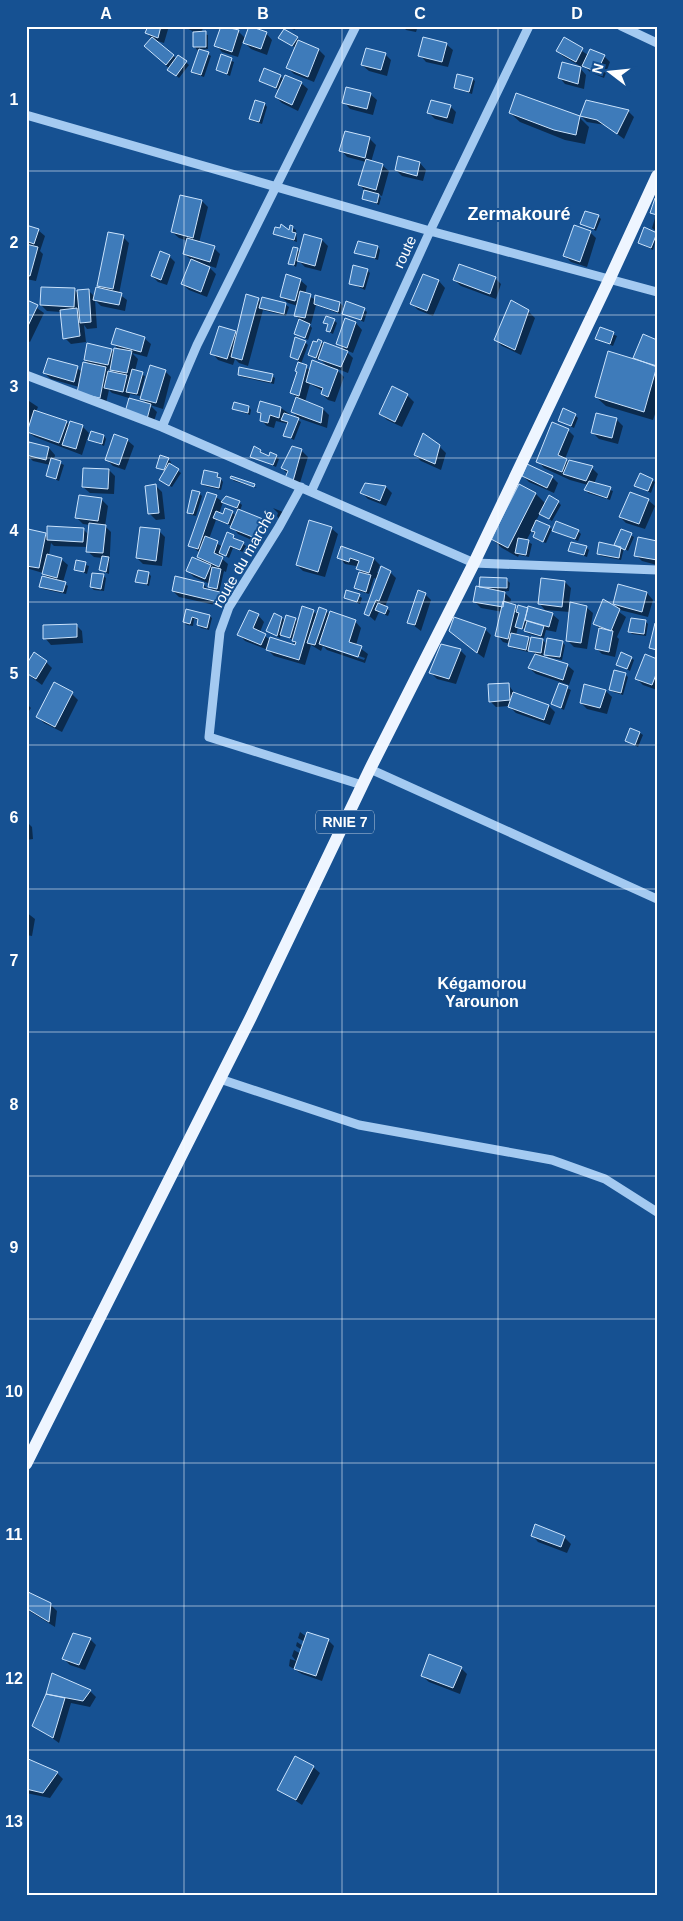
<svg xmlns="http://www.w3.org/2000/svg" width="683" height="1921" font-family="Arial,sans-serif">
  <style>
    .shadow { fill: #0007; fill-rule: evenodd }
    .building { fill: #3e7bba; stroke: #cbe3fc }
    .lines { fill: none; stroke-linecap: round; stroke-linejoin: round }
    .minor { stroke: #a4caf1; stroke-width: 9 }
    .major { stroke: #eef5ff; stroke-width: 12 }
    .grid { fill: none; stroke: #fff; stroke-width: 1; stroke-opacity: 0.55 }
    .labels { text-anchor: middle; stroke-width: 4; stroke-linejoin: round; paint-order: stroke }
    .shield { fill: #165192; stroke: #b9cbde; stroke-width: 1 }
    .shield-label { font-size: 14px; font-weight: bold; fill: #fff }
    .street-label { font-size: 15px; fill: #fff; stroke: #165192 }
    .neighbourhood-label { font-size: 16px; font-weight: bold; fill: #fff; stroke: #165192 }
    .quarter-label { font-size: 18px; font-weight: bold; fill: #fff; stroke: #165192 }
    .neatline { fill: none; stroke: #fff; stroke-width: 2 }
    .grid-label { font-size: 16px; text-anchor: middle; font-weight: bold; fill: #fff }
  </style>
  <rect width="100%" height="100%" fill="#165192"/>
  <path class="shadow" d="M149,26H169L164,43L154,40L177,59L179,56L189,65L179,78L152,52V39L147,33Z
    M183,26H204L201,33L208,35V49L197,50L195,47L194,32Z
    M222,26L238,31L246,39L266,33L272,40L267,55L251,49L243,41L238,57L222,52L216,45Z
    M283,26H296L295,30Z
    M403,26H418L416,32L406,30Z
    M297,38L299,42L319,50L325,56L314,82L294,74L288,68L296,48L283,40Z
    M564,39L588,55L604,56L610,62L604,78L590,72L583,65L582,67L564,57L557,51Z
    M446,44L453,50L448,67L426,62L420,55Z
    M208,54L211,56L204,77L195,74L192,71Z
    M385,54L391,60L387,76L369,71L362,65Z
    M221,56L234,62L230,76L217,70Z
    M580,68L586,75L584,89L565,84L559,77Z
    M280,76L284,80L301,83L308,89L298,111L282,103L276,97L279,90L260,81Z
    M472,79L475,81L472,94L455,88Z
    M370,94L377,100L373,115L350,109L344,102Z
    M265,104L267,107L262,124L253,121L250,119Z
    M450,106L456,112L453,124L435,119L429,113Z
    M628,111L634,117L624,139L605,125L587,122L581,116Z
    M510,113L579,117L589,127L585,144L565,140L520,122Z
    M369,138L376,145L371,162L382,165L389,171L382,196L377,194L381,198L379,205L363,198L365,191L360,185L366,162L347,157L341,150Z
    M420,163L426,170L423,181L402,176L396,170Z
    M202,201L208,207L199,243L214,248L220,254L216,268L207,265L216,274L207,297L189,290L182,284L192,260L184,254L188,241L179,238L172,232Z
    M598,216L601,219L596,231L582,224Z
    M655,218L657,219V232L652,228Z
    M26,226L38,230L45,236L40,251L43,254L36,281L26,279Z
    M291,227L296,230L297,242L274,234L290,232Z
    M645,229L657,234L653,250L639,243Z
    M590,232L596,238L587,267L571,262L565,256Z
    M123,237L129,243L119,294L127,300L125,311L101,306L95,300L97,328L87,329L84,325L86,342L71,344L65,338L61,312L47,311L41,305L74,290L79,294L88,290L95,297L103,290L98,285Z
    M322,240L328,246L321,271L305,267L298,260L296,267L290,263L297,250L301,253Z
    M378,247L380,250L378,260L356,252Z
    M169,256L175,262L167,285L158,282L152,276Z
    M367,270L370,273L365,290L350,283Z
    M423,275L439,281L445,288L433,316L418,310L412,304Z
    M495,278L501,284L496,299L461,286L454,280Z
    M300,280L307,286L305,294L316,300L340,303L343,306L340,314L316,305L311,324L308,323L312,328L308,340L295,333L300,320L295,315L298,306L288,303L281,297Z
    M258,299L262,303L286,305L289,307L286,316L263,310L248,366L239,363L235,359L233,365L218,360L212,353L235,332L238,335Z
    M27,301L44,313L30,342L26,340Z
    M364,309L367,312L364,322L343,313Z
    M528,311L535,318L521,355L502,346L496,340Z
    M334,320L337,323L333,334L327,331L328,325L325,322Z
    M346,320L356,323L362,330L353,353L345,350L353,358L348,373L335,368L344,377L335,402L328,400L322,394L323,391L310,384L305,402L323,409L329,415L327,428L298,418L292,411L297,398L291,392L300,362L291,357L305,342L308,345L301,364L311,371L329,368L319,358L318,360L309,355L321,342L325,345L346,351L338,343Z
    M601,329L617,336L613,346L597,339Z
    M144,338L151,344L147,357L132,353L138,359L135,371L145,376L140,396L130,394L129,398L112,393L109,390L106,403L79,387L51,379L44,373L77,368L82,372L90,365L85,360L111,350L115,353L119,350L113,343ZM107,369L113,371L116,374L111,373Z
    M657,341V408L653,420L606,406L596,397L639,362L635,358Z
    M165,371L171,377L163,409L150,405L157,412L153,424L133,418L148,405L142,398Z
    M239,375L272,376L275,378L274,384L242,377Z
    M392,388L407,395L414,402L402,427L387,420L380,413Z
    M26,399L38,407L36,412L66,422L70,425L82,426L89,433L82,455L35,437L26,431Z
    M249,407L251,410L250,415L233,409Z
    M281,408L301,422L294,440L285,435L289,424L276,421L274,428L267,426L261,420L262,416L258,412Z
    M575,415L578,418L574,428L560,421Z
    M616,419L623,426L618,444L599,439L592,432Z
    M568,430L574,436L565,459L569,463L592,468L598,474L594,484L613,491L610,500L588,493L586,490L588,485L570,480L544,468L538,461Z
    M104,436L106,439L104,446L90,440Z
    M127,440L134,446L125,470L113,466L107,460Z
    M29,444L49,448L55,455L54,460L64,465L59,481L47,476L50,465L33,461L28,456L26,460V448L28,449Z
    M439,446L446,453L441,470L421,461L415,455Z
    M301,450L308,457L299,486L282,468L287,456L289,457Z
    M260,451L269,457L276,456L279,459L276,467L251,456Z
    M168,459L171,462L170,465L181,473L172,487L164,483L166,472L157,467Z
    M109,470L115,476L114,494L90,493L83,487Z
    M217,474L223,482L221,490L205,486L202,483Z
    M523,476L552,477L558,483L554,493L529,482Z
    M231,478L254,486L257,488L234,481Z
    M652,480L655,482L651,493L635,485Z
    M366,484L386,487L392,493L386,506L368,499L362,493Z
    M520,485L536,494L546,504L558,502L561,505L552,521L540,513L536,521L552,529L546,543L537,540L532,530L526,541L532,544L529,557L519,555L518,557L502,548L492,539Z
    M156,486L162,492L165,519L156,520L149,513Z
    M199,493L202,496L196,516L191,515L188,513Z
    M216,497L223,502L219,514L223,515L232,512L236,516L239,510L223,502H239L242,505L240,511L262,520L268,526L261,544L238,534L232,526L216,520L209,539L223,547L228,534L246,546L243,552L233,548L229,558L222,554L220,557L228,564L226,572L224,571L219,593L226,600L224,607L179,597L173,591L203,584L210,591L215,592L209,587L210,584L194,577L188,571L205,564L198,557L200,553L190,545Z
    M101,499L108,506L105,526L111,532L109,574L100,570L102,558L94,557L87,551L88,547L54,546L51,543L49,555L61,559L68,565L63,582L68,586L66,594L43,589L41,586L49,579L43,573L26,568V545L29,531L48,537L83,529L89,535L90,525L83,524L77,518Z
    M648,500L655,506L645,529L626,523L620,517Z
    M273,508L283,512L279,519L277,516L278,513Z
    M331,528L338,534L325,577L303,571L297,565Z
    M159,531L165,537L162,566L143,564L137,558Z
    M554,531H578L581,534L578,541Z
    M622,531L634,537L628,551L624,548L621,560L601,556L598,553L615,547Z
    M657,542V565L642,561L636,555Z
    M586,547L589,550L587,557L570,551Z
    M339,557L374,559L380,565L377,573L390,572L396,578L385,607L390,611L388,616L379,612L375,621L366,613L377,579L374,578L369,594L359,591L356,588L361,571L356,566L345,564Z
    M77,562L89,566L87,574L75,569Z
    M148,573L151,576L149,586L137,581Z
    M103,576L106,578L104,591L94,590L91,587Z
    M481,578L507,580L510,583L509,591L499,592L505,593L511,599L510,604L518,609L552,614L559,620L556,632L546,630L544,638L529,634L526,632L528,630L518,627L516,635L528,638L531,641L543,640L547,645L562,642L565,645L562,660L548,657L544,653L543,657L567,665L574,671L569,685L536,674L529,668L536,654L529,650L528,652L512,648L510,644L503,642L497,635L503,612L481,608L474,601L480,588Z
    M565,582L571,588L569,603L586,607L593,613L587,649L574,647L567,640L570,612L545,610L539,603Z
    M619,585L647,593L653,600L648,617L620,610L614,603Z
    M425,594L431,600L421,631L409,622Z
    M359,596L362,598L360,604L345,598Z
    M604,601L626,617L617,637L619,639L615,657L602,654L596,648L600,629L595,624Z
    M187,611L209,616L212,618L209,630L201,628L198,625L199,620L194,619L193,626L187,625L184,622Z
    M313,611L318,615L326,611L330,615L355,621L361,628L356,645L368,654L365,663L327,650L323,646L321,651L311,645L305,665L274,656L268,650L245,641L239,634L258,615L264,622L260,632L270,640L296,647L293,640L281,634L280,638L267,631L282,618L285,621L295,619L299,622ZM326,645L365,658L364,660L326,647Z
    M645,621L648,624L646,636L632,634L630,632Z
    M76,625L82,631L83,643L51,645L45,638Z
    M485,629L491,635L484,658L456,637Z
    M460,650L466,656L456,684L437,679L431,673Z
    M631,658L634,660L630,671L618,664Z
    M657,660V690L643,685L637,679Z
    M46,662L52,668L42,685L26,673V667Z
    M625,674L628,677L623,695L613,692L610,689Z
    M508,684L515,694L549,706L555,712L550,725L516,713L509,706L496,707L490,701Z
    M559,684L571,690L564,710L552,704Z
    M606,691L612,697L607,714L587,709L581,703Z
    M72,694L78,700L62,732L44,723L38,717Z
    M26,703L31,708L26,715Z
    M640,733L643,735L638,747L627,741Z
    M29,824L32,827L33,839L26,840V825Z
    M26,912L35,919L32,936L26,935Z
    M532,1535L564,1537L571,1544L567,1553L538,1542Z
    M26,1593L50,1604L57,1611L55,1627L26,1609Z
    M300,1632L307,1637L328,1640L334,1646L322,1681L302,1674L289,1666L290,1659L296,1661L292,1656L294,1650L301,1654L302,1650L296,1646L297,1642L303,1646L305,1642L298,1638Z
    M90,1639L96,1645L85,1670L70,1665L64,1659Z
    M461,1668L467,1674L460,1694L429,1682L422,1676Z
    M53,1674L90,1691L96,1697L90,1707L71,1703L59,1743L34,1725L47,1695Z
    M26,1759L57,1773L63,1779L50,1798L26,1793Z
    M313,1767L320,1773L302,1805L278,1789Z"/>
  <path class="building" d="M148,26H161L158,38L145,33Z
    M221,26L239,30L232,52L214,46Z
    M249,26L267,32L261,49L243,43Z
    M284,29L298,37L292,46L278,38Z
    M206,31V47H193V32Z
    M152,37L174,55L166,65L144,46Z
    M423,37L447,43L442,62L418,56Z
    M564,37L583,48L576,62L556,51Z
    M298,40L319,49L308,77L286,68Z
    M366,48L386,53L381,70L361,65Z
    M199,49L209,52L201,75L191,72Z
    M590,49L605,55L597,72L582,66Z
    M221,54L232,58L227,74L216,70Z
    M178,55L187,61L176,76L167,70Z
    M562,62L581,67L578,84L558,78Z
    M264,68L281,75L276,88L259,81Z
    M457,74L473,78L469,92L454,88Z
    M285,75L302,82L292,105L275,97Z
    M346,87L371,93L367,109L342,103Z
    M516,93L580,116L576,135L554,130L509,113Z
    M255,100L265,103L259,122L249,119Z
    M431,100L451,105L447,118L427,113Z
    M586,100L629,110L617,134L597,120L580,116Z
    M345,131L370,137L365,158L339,151Z
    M398,156L420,162L417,176L395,170Z
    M366,159L383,164L376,190L358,185Z
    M364,190L379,194L377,203L362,199Z
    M180,195L202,200L193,238L171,232Z
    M655,198L657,199V215L650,213Z
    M585,211L599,215L594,229L580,224Z
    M281,224L289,230L290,225L293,226L292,232L296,233L294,240L273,234L275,227L280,228Z
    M26,225L39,229L34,244L26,241Z
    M574,225L591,231L580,262L563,256Z
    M644,227L657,233L651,248L638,243Z
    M108,232L124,235L113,289L97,286Z
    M304,234L322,239L315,266L297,261Z
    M187,238L215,246L210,262L183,254Z
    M358,241L378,246L375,258L354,253Z
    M26,244L38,247L30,276L26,275Z
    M293,247L298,248L294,265L288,264Z
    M160,251L170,255L161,280L151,276Z
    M191,259L210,267L201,292L181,284Z
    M459,264L496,277L490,294L453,280Z
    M353,265L368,269L363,287L349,284Z
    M286,274L301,279L295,301L280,297Z
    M423,274L439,280L427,311L410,304Z
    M41,287L75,288L74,307L40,305Z
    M96,287L122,293L119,305L93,300Z
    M89,289L91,322L80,323L77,290Z
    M300,291L311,294L305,318L294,316Z
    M246,294L259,298L242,360L231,357Z
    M315,295L340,302L338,312L314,304Z
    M262,297L286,303L284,314L259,308Z
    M27,300L38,305L26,330V301Z
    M511,300L529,310L515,350L494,340Z
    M346,301L365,308L361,320L342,314Z
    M77,308L80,336L63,339L60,310Z
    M326,316L335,319L330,332L326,331L328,324L323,323Z
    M345,318L356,322L347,348L336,344Z
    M299,319L310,324L305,338L294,334Z
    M219,326L236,331L227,359L210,354Z
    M600,327L614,332L610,344L595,339Z
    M116,328L145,337L141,352L111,344Z
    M643,334L657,340V367L633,358Z
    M295,337L306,341L298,360L290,357Z
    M318,339L322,341L316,358L308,355L313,341L317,342Z
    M324,342L348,351L341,367L318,359Z
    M87,343L112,349L108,365L84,360Z
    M114,348L132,351L127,373L110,370Z
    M608,351L657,366L644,412L595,397Z
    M48,358L78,366L74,382L43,373Z
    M312,360L338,370L328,397L321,394L323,388L306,382Z
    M83,362L106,367L100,398L77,393Z
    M298,362L307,365L299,396L290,393L297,372L295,371Z
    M150,365L166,370L156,403L140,399Z
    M239,367L273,374L271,382L238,375Z
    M132,369L143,372L137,394L126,392Z
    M108,371L127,375L123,392L104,388Z
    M392,386L408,394L395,422L379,414Z
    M296,397L323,408L321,423L291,412Z
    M129,398L151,404L147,419L125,412Z
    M260,401L281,407L279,418L270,415L268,423L260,421L261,413L257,412Z
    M234,402L249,406L248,413L232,409Z
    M563,408L576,414L571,426L558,421Z
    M34,410L67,421L59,443L27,432Z
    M284,413L299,418L291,438L283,436L288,422L281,420Z
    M596,413L617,418L612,438L591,433Z
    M70,421L83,425L76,449L62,445Z
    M552,422L569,429L558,455L567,459L562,472L536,462Z
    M91,431L104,435L102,444L88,440Z
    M423,433L440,445L435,464L414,455Z
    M114,434L128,439L119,465L105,460Z
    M29,442L49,447L46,460L26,455Z
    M254,446L261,450L260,452L269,456L270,452L277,455L273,465L250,457Z
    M292,446L302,449L293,481L285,478L288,471L281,468Z
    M160,455L169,458L164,470L156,468Z
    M51,458L61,461L56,479L46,476Z
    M569,460L593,466L586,481L563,474Z
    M169,463L179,469L169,486L159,480Z
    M527,464L553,476L547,488L522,476Z
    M83,468L109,469L108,489L82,487Z
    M204,470L218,473L217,477L221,478L219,488L201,484Z
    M640,473L653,479L648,491L634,486Z
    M231,476L255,484L254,487L230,478Z
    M589,481L611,487L607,498L584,490Z
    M365,483L386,486L380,501L360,493Z
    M156,484L159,513L148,514L145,486Z
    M519,484L536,493L508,548L491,539Z
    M192,490L200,492L193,514L187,513Z
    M207,492L217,495L198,549L188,546Z
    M630,492L649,499L639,524L619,517Z
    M79,495L102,498L98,521L75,518Z
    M549,495L559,501L549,519L539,514Z
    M226,496L240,501L237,508L221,502Z
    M225,508L233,511L228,524L213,518L216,511L223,514Z
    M238,509L263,519L255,538L230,528Z
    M309,520L332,527L318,572L296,565Z
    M536,520L550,526L543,542L533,537L535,532L531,531Z
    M556,521L579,530L575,539L552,531Z
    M89,523L106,525L103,553L86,552Z
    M47,526L84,528L83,542L47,540Z
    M140,527L160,529L156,561L136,558Z
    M28,529L46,533L39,568L26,566Z
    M621,529L632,533L625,550L614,545Z
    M227,532L234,535L233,538L244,542L240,550L230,546L226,556L219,553Z
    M205,536L218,541L214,553L223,557L219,567L197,557Z
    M638,537L657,541V560L634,556Z
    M518,538L529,540L526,555L515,553Z
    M571,542L587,546L584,555L568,551Z
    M599,542L621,547L619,558L597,554Z
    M341,546L374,558L369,573L356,569L359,561L350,558L349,562L337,558Z
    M47,554L62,558L57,578L42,574Z
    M102,556L109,557L106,572L99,570Z
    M192,557L211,565L205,579L186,571Z
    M76,560L86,562L84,572L74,570Z
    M381,566L391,571L379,601L376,600L369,616L364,614Z
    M212,567L221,569L217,589L208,587Z
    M138,570L149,572L147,584L135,582Z
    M359,572L371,575L366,592L354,588Z
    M92,573L104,574L101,589L90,587Z
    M42,576L66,582L63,592L39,587Z
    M175,576L204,583L203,588L220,592L218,602L172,591Z
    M480,577L507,578V588L479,587Z
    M541,578L565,581L562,607L538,604Z
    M618,584L647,592L642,612L613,604Z
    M476,586L505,592L503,607L473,602Z
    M346,590L360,594L357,602L344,598Z
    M418,590L426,593L415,625L407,623Z
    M603,599L620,609L611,631L593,624Z
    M503,601L516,605L508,639L495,636Z
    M570,602L587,606L581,643L566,641Z
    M378,603L388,607L385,614L375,610Z
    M518,605L528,608L522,629L515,627L519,613L516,612Z
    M302,606L314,610L299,660L266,650L270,637L295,645L296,642L292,641Z
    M528,606L553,613L549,627L525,620Z
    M319,607L327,610L315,645L307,643Z
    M186,609L210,615L207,628L197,625L198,619L192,617L190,624L183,622Z
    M249,610L259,614L253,628L266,634L261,645L237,635Z
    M330,611L356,620L349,642L362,646L358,657L319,644Z
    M274,613L282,617L277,636L266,631Z
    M286,615L296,618L290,638L280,635Z
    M454,617L486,628L477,653L449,631Z
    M631,618L646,620L644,634L628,632Z
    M527,621L544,626L541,636L524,631Z
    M655,623L657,624V650L649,648Z
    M77,624V637L43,639V625Z
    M599,628L613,631L609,652L595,649Z
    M511,633L529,637L526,650L508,646Z
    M531,637L543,639L541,653L528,651Z
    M547,638L563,641L560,657L544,655Z
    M441,644L461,649L449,679L429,673Z
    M34,652L47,661L36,679L26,673V665Z
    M621,652L632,657L627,669L616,665Z
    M535,654L568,664L563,680L528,668Z
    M645,654L657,659V672L652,685L635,679Z
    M614,670L626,673L621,693L609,690Z
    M54,682L73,692L55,727L36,717Z
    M509,683L510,700L489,702L488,684Z
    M559,683L568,686L561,708L551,704Z
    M584,684L606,690L600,708L580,703Z
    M513,692L549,705L544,720L508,707Z
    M630,728L640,732L635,745L625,741Z
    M535,1524L565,1536L561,1547L531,1536Z
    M26,1591L51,1603L49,1622L26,1608Z
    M307,1632L329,1639L316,1676L294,1669Z
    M73,1633L91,1638L79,1665L62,1659Z
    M429,1654L462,1667L453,1688L421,1676Z
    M52,1673L91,1690L83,1701L46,1694Z
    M46,1694L65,1698L53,1738L32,1726Z
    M295,1756L314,1766L296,1800L277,1790Z
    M26,1758L58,1772L43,1793L26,1789Z"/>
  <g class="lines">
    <path class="minor" d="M621,26L657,43
      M26,115L430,231L657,292
      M26,375L162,427L474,563L657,570
      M162,427L197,345L356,26
      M301,487L279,527L229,607L220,632L209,737L362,785
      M311,492L430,231L529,26
      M370,769L657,899
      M220,1079L359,1125L552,1160L605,1179L657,1212"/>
    <path class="major" d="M26,1464L251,1017L370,769L474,563L610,278L657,176"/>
  </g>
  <path class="grid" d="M184,26V1895M342,26V1895M498,26V1895M26,171H657M26,315H657M26,458H657M26,602H657M26,745H657M26,889H657M26,1032H657M26,1176H657M26,1319H657M26,1463H657M26,1606H657M26,1750H657"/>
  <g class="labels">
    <rect class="shield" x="316" y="810.5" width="58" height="23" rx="4"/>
    <g class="shield-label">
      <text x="345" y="827">RNIE 7</text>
    </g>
    <g class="street-label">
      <text transform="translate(405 252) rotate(-65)" y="5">route</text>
      <text transform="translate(244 559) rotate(-60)" y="5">route du marché</text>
    </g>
    <g class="neighbourhood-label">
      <text x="482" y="989">Kégamorou<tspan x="482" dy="18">Yarounon</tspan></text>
    </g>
    <g class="quarter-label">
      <text x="519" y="220">Zermakouré</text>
    </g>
  </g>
  <rect width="683" height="1921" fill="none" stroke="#165192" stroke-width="55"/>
  <g transform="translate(610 72) rotate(286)" stroke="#165192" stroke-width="4" paint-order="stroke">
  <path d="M0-4L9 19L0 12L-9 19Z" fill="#ffffff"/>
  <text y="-8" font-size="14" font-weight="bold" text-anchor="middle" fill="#ffffff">N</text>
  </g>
  <rect x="28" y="28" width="628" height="1866" class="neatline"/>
  <g class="grid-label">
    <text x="106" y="19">A</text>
    <text x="263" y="19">B</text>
    <text x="420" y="19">C</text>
    <text x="577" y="19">D</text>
    <text x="14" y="105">1</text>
    <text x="14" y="248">2</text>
    <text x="14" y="392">3</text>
    <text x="14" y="536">4</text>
    <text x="14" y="679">5</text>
    <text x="14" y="823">6</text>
    <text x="14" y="966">7</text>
    <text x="14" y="1110">8</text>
    <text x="14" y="1253">9</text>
    <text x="14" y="1397">10</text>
    <text x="14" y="1540">11</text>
    <text x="14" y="1684">12</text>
    <text x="14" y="1827">13</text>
  </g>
</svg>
